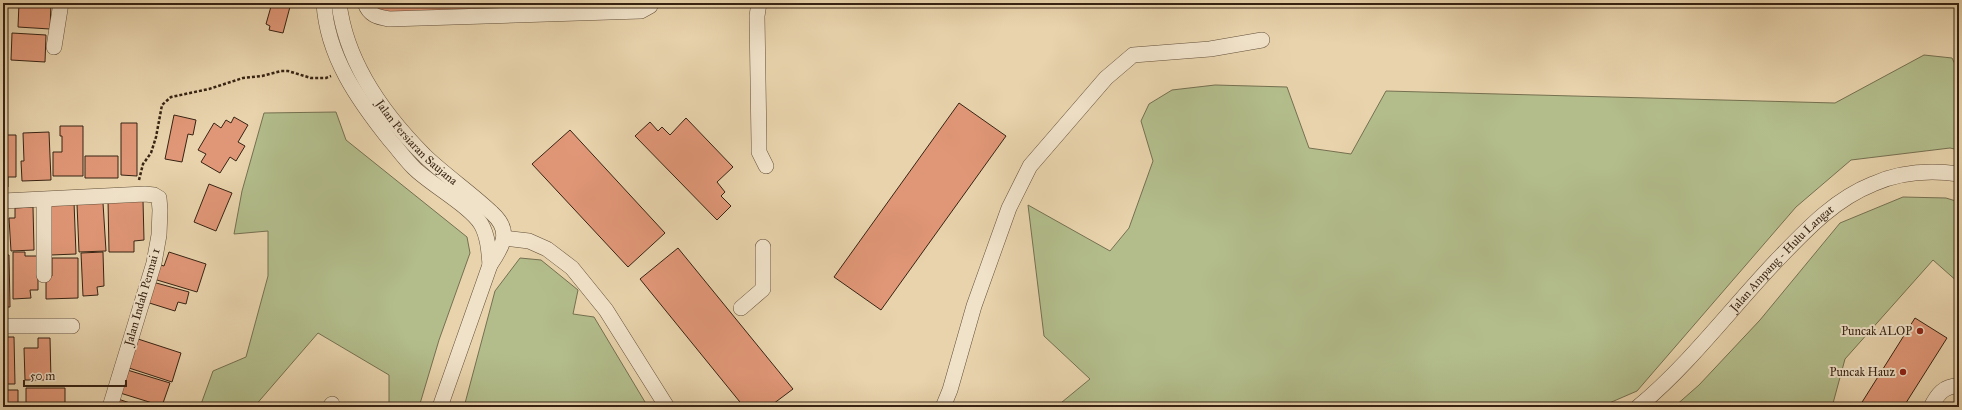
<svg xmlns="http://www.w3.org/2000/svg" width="1962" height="410" font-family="'IM FELL Great Primer',serif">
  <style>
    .green { fill: #b3bd8c; stroke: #757050 }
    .building { fill: #e09777; stroke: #372313 }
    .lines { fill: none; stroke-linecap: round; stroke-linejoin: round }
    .minor-casing { stroke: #634f39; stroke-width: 16 }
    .path { stroke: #372313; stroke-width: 2.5; stroke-dasharray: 3 2; stroke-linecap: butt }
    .minor { stroke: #f0e2c9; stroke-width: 15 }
    .poi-dot { fill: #8f2418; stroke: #f0e2c9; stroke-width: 1.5 }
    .labels { text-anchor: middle; stroke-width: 4; stroke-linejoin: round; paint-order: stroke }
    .street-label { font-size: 12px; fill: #372313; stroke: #f0e2c9 }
    .poi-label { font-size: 12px; fill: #372313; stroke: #f0e2c9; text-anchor: end }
  </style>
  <rect width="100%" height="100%" fill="#e8d3ac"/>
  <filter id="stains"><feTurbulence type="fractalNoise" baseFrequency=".005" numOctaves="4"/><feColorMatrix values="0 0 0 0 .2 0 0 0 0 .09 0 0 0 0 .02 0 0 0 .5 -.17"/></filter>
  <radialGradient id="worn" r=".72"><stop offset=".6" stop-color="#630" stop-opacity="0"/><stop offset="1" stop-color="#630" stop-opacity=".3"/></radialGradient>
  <path class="green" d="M1924,55L1952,58L1959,72V150L1950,148L1851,160L1796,207L1637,391L1600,407H1056L1090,379L1044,336L1028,205L1110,251L1129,228L1153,161L1141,121L1149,104L1172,90L1215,85L1287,87L1309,148L1351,154L1386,91L1835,103Z
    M336,112L346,140L467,237L470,253L439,340L419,407H389V375L318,333L254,407H200L213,371L246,357L268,276V231L234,234L242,191L264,113Z
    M1903,197L1946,198L1959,202V283L1933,260L1845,359L1832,407H1674L1699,385L1760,320L1840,223Z
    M520,258L541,260L578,290L573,314L594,317L648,407H464L495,291Z"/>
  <path class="building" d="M19,3H51L50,29L18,27Z
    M272,3H291L283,33L269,30L270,26L266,24Z
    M376,3H649L377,16Z
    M12,33L46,35L45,62L11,60Z
    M959,103L1006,136L881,310L834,277Z
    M174,115L196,120L193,135L188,134L182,162L165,159Z
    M234,117L248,125L238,142L245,146L236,161L230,157L220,173L201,162L206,154L198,150L214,123L221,128L226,120L231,123Z
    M686,118L733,167L717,182L725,192L721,196L731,206L717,220L635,136L650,122L658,131L662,127L670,135Z
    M121,123H137V176L121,175Z
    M60,126H83V176H53V152H62V136H60Z
    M570,130L665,233L628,267L532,164Z
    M49,132L51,180L22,181L21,161H24L23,133Z
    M3,135H16V177H8V187H3Z
    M85,156H118V178H85Z
    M209,184L232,193L216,231L194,222Z
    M108,200H143L144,240L134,241V252H109Z
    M49,202H74L76,254L51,255Z
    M103,203L106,251L79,252L77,204Z
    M33,207L34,250L11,251L9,218H15V208Z
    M3,209H6L7,251H3Z
    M678,248L793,389L769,407H744L640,279Z
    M13,252H25V256H38V290H30L31,298L13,299Z
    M103,252L104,286L97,287L98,295L83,296L81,253Z
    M169,252L206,264L197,292L147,277L151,262L164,266Z
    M3,255H9L10,307H3Z
    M52,258H78V298L46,299V276H52Z
    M149,281L189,292L186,304L178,302L175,311L143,301Z
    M1915,318L1947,338L1904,406L1907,407H1859Z
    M3,337H14L15,384H3Z
    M38,338H50L51,380H25L24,348H38Z
    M135,338L181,353L172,382L126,367Z
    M124,369L170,383L162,406L117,392Z
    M26,388H65V407H26Z
    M3,390H18V407H3Z
    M118,399L139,406V407H115Z"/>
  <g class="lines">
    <g class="minor-casing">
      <g id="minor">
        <path d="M324,3C327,56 358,100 390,140C398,149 405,159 414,168C430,184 470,206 481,224C488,236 489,252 490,265"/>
        <path id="s1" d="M339,3C346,62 384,115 425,156C446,176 471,193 492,213C512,231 503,246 490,265L440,407"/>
        <path d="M365,3C369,15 377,17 389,19L641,11L650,6V3"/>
        <path d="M759,3L757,16L759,143V152L766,166"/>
        <path d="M54,47L61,3"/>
        <path d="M44,200V275"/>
        <path d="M3,201L145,194L154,195L159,198L160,210L159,235L154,263L110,407"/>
        <path d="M504,238L529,241L547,249L572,268L606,310L667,407"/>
        <path d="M741,308L763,289V247"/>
        <path d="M3,326H72"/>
        <path d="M330,407L332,404"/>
        <path d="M943,407L950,390L974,306L1009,208L1030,166L1106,78L1133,55L1210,49L1262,40"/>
        <path id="s2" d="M1638,407C1690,364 1732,307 1779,258C1807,229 1835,199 1873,184C1900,172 1930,170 1959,174"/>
        <path d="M1931,407C1937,395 1944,385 1959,386"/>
      </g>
    </g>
    <path class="path" d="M139,180L143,164L151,153L156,137L162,105L171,97L209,89L243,78L262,76L281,71H288L311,78H326L331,76"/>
    <use href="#minor" class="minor"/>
  </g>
  <g class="poi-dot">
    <circle cx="1920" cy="331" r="4"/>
    <circle cx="1903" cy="372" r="4"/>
  </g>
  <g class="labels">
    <g class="street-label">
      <text dy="4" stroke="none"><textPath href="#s1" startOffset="163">Jalan Persiaran Saujana</textPath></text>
      <text dy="4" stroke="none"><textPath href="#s2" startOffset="207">Jalan Ampang - Hulu Langat</textPath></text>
      <text transform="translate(142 297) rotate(-74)" y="4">Jalan Indah Permai 1</text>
    </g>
    <g class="poi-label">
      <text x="1912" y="335">Puncak ALOP</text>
      <text x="1895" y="376">Puncak Hauz</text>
    </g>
  </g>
  <rect width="1962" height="410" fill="none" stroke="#e8d3ac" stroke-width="16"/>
  <rect x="4" y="4" width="1954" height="402" fill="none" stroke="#372313" stroke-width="2"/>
  <rect x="8" y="8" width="1946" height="394" fill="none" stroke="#372313"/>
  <path d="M24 380v6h102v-6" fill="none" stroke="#372313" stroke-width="2"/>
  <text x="30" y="380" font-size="12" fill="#372313" stroke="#f0e2c9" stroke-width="3" paint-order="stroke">50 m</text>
  <rect width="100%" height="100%" filter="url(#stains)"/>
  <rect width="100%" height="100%" fill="url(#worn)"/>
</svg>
